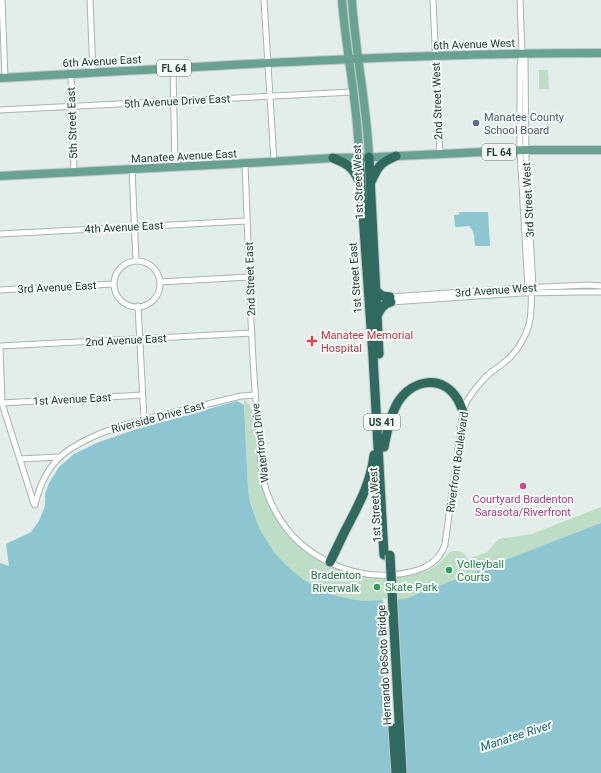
<svg xmlns="http://www.w3.org/2000/svg" width="601" height="773" font-family="Roboto,sans-serif">
  <style>
    .green { fill: #bdddc6 }
    .water { fill: #8dc5d0 }
    .pier { fill: #e3ede9 }
    .lines { fill: none; stroke-linecap: round; stroke-linejoin: round }
    .street-casing { stroke: #a6b5b0; stroke-width: 7 }
    .primary-casing { stroke: #c1c9c7; stroke-width: 10 }
    .highway-casing { stroke: #c1c9c7; stroke-width: 11 }
    .street { stroke: #fff; stroke-width: 5 }
    .primary { stroke: #69a193; stroke-width: 8 }
    .highway { stroke: #30695e; stroke-width: 9 }
    .highway-bridge-casing { stroke: #c1c9c7; stroke-width: 11; stroke-linecap: butt }
    .highway-bridge { stroke: #30695e; stroke-width: 9 }
    .service-dot { fill: #5c6f8a; stroke: #f4f9f7; stroke-width: 1.5 }
    .health-dot { fill: #e0444e; stroke: #f4f9f7; stroke-width: 1.5 }
    .hotel-dot { fill: #d1479c; stroke: #f4f9f7; stroke-width: 1.5 }
    .leisure-dot { fill: #2e9e5b; stroke: #f4f9f7; stroke-width: 1.5 }
    .labels { text-anchor: middle; stroke-width: 4; stroke-linejoin: round; paint-order: stroke }
    .shield { fill: #f4f9f7; stroke: #627671; stroke-width: 1 }
    .shield-label { font-size: 10px; font-weight: bold; fill: #233e37 }
    .street-label { font-size: 11px; fill: #233e37; stroke: #f4f9f7 }
    .service-label { font-size: 11px; fill: #4e5e75; stroke: #f4f9f7; text-anchor: start }
    .health-label { font-size: 11px; fill: #be3a42; stroke: #f4f9f7; text-anchor: start }
    .hotel-label { font-size: 11px; fill: #b23c85; stroke: #f4f9f7 }
    .leisure-label { font-size: 11px; fill: #27864d; stroke: #f4f9f7; text-anchor: start }
    .park-label { font-size: 11px; fill: #2e744a; stroke: #f4f9f7 }
    .water-label { font-size: 12px; font-style: italic; fill: #1e6979; stroke: #f4f9f7 }
  </style>
  <rect width="100%" height="100%" fill="#e3ede9"/>
  <path class="green" d="M539,70H548L549,89H539Z
    M244,400L247,402L250,405L256,426L259,473L263,487L278,519L290,536L318,560L338,569L356,574L380,578L413,575L427,571L436,566L450,552C453,551 461,550 464,554C466,555 466,557 467,559L487,552L499,539L532,534L601,507V523L405,600L364,601L346,598L331,594L313,585L304,580L287,566L272,550L262,533L258,525L253,511L248,490Z"/>
  <path class="water" d="M459,212H488L490,246H475C474,238 475,232 469,226L456,227L455,226L454,215H459Z
    M237,401L244,405L248,490L251,505L258,525L262,533L274,552L286,565L304,580L313,585L331,594L346,598L364,601L405,599L601,523V773H0V563L9,566L6,544L31,532L39,521L45,506V494L49,483L59,467L74,454L99,442L137,429Z"/>
  <path class="pier" d="M396,598L405,773H393L383,599Z"/>
  <g class="lines">
    <g class="street-casing">
      <path id="street" d="M2,0L5,77
        M90,0L93,73
        M264,0L274,162
        M433,0L440,154
        M520,0L522,53L520,66V151L528,288L531,293
        M173,68L175,167
        M71,74L74,172
        M0,110L353,92
        M245,164C247,216 249,268 251,321C253,357 254,393 259,429C260,440 260,452 261,463C262,481 268,499 277,514C299,554 347,578 391,575C413,573 438,568 445,544L463,412C464,409 464,406 466,403C470,395 482,380 489,374C503,363 513,358 522,341C528,331 531,320 531,309C532,301 530,295 533,287L526,164L525,60L522,53
        M132,169L136,261
        M0,234L247,221
        M114 284a23 23 0 1 1 46 0a23 23 0 1 1-46 0Z
        M160,282L249,277
        M0,290L114,284
        M390,297L521,288L589,285L601,286
        M391,302L521,293L580,292H601
        M138,306L144,420
        M0,346L252,333
        M0,348L2,403L6,416L34,504
        M2,403L142,395
        M20,459L59,457
        M35,505C39,487 46,470 60,457C68,449 78,444 88,439C113,427 139,421 166,414C191,408 216,402 241,396L255,395"/>
    </g>
    <g class="primary-casing">
      <path id="primary" d="M342,0C346,53 358,104 359,157
        M352,0C355,53 367,104 369,157
        M0,78C200,67 400,53 601,53
        M0,176L249,163L333,158L378,157L526,150H601"/>
    </g>
    <g class="highway-casing">
      <path id="highway" d="M359,157L373,356L384,555
        M369,157L379,354
        M333,158C345,163 352,166 358,179
        M371,182C378,166 380,163 396,156
        M375,290L382,296L390,297
        M377,316C380,309 383,304 391,302
        M384,447C387,432 390,416 398,402C413,379 443,374 458,400C460,404 462,408 463,412
        M330,562C335,552 340,541 345,531C358,506 371,483 374,455"/>
    </g>
    <use href="#street" class="street"/>
    <use href="#primary" class="primary"/>
    <use href="#highway" class="highway"/>
    <g class="highway-bridge-casing">
      <path id="highway-bridge" d="M390,555L402,773
        M393,728L396,773"/>
    </g>
    <use href="#highway-bridge" class="highway-bridge"/>
  </g>
  <circle class="service-dot" cx="476" cy="123" r="4"/>
  <path class="health-dot" d="M310 335h4v4h4v4h-4v4h-4v-4h-4v-4h4z"/>
  <circle class="hotel-dot" cx="523" cy="486" r="4"/>
  <g class="leisure-dot">
    <circle cx="449" cy="570" r="4"/>
    <circle cx="377" cy="587" r="4"/>
  </g>
  <g class="labels">
    <g class="shield">
      <rect x="157" y="60" width="34" height="16" rx="3"/>
      <rect x="482" y="144" width="34" height="16" rx="3"/>
      <rect x="364" y="414" width="36" height="16" rx="3"/>
    </g>
    <g class="shield-label">
      <text x="174" y="72">FL 64</text>
      <text x="499" y="156">FL 64</text>
      <text x="382" y="426">US 41</text>
    </g>
    <g class="street-label">
      <text transform="translate(474 44) rotate(-2)" y="4">6th Avenue West</text>
      <text transform="translate(102 61) rotate(-3)" y="4">6th Avenue East</text>
      <text transform="translate(177 101) rotate(-3)" y="4">5th Avenue Drive East</text>
      <text transform="translate(437 101) rotate(-92)" y="4">2nd Street West</text>
      <text transform="translate(72 123) rotate(-92)" y="4">5th Street East</text>
      <text transform="translate(184 156) rotate(-3)" y="4">Manatee Avenue East</text>
      <text transform="translate(358 182) rotate(-92)" y="4">1st Street West</text>
      <text transform="translate(528 200) rotate(-93)" y="4">3rd Street West</text>
      <text transform="translate(124 227) rotate(-3)" y="4">4th Avenue East</text>
      <text transform="translate(355 278) rotate(-94)" y="4">1st Street East</text>
      <text transform="translate(250 279) rotate(-92)" y="4">2nd Street East</text>
      <text transform="translate(57 287) rotate(-3)" y="4">3rd Avenue East</text>
      <text transform="translate(496 290) rotate(-4)" y="4">3rd Avenue West</text>
      <text transform="translate(126 340) rotate(-3)" y="4">2nd Avenue East</text>
      <text transform="translate(72 399) rotate(-3)" y="4">1st Avenue East</text>
      <text transform="translate(158 417) rotate(-15)" y="4">Riverside Drive East</text>
      <text transform="translate(260 443) rotate(-97)" y="4">Waterfront Drive</text>
      <text transform="translate(457 462) rotate(-82)" y="4">Riverfront Boulelvard</text>
      <text transform="translate(375 505) rotate(-93)" y="4">1st Street West</text>
      <text transform="translate(384 665) rotate(-93)" y="4">Hernando DeSoto Bridge</text>
    </g>
    <g class="service-label">
      <text x="484" y="121">Manatee County<tspan x="484" dy="13">School Board</tspan></text>
    </g>
    <g class="health-label">
      <text x="321" y="339">Manatee Memorial<tspan x="321" dy="13">Hospital</tspan></text>
    </g>
    <g class="hotel-label">
      <text x="523" y="503">Courtyard Bradenton<tspan x="523" dy="13">Sarasota/Riverfront</tspan></text>
    </g>
    <g class="leisure-label">
      <text x="457" y="568">Volleyball<tspan x="457" dy="13">Courts</tspan></text>
      <text x="385" y="591">Skate Park</text>
    </g>
    <g class="park-label">
      <text x="336" y="579">Bradenton<tspan x="336" dy="13">Riverwalk</tspan></text>
    </g>
    <g class="water-label">
      <text transform="translate(516 736) rotate(-18)" y="4">Manatee River</text>
    </g>
  </g>
</svg>
